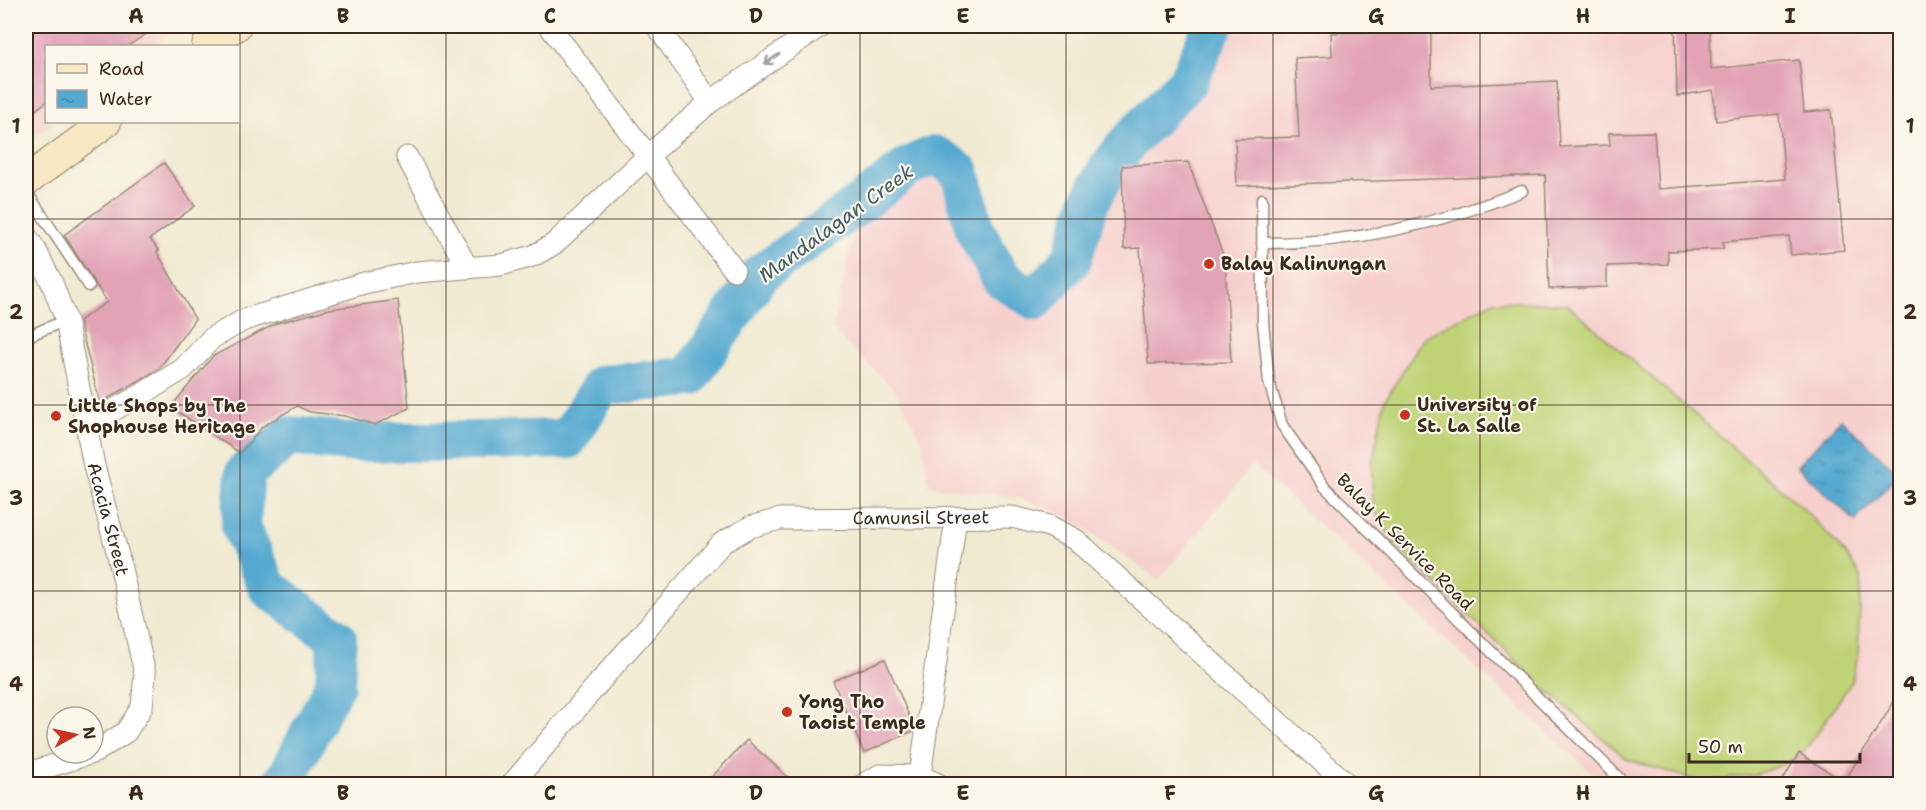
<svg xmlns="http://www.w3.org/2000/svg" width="1926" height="810" font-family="'Shantell Sans',sans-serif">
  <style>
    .built { fill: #f7d0ce }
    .garden { fill: #bfd376; stroke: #7d7e4a; stroke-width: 1.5 }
    .water { fill: url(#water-ripples); stroke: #486a77; stroke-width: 1.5 }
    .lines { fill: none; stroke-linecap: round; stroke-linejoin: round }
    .river { stroke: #54a9d0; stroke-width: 40 }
    .building { fill: #e3a3b6 }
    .lane-casing { stroke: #968a78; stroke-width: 13 }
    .street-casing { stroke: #968a78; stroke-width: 23 }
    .secondary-casing { stroke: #968a78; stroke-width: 32 }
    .lane { stroke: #fff; stroke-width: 10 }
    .street { stroke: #fff; stroke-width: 21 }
    .secondary { stroke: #f8e8c3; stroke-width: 30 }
    .oneway { stroke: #a79f9a }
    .grid { fill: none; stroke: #3b2a1e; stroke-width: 1.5; stroke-opacity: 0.55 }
    .poi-dot { fill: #c8321e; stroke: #fbf7ec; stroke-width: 2 }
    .labels { text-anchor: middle; stroke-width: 4.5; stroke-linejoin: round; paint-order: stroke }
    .poi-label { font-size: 18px; font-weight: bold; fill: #3b2a1e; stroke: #fbf7ec; text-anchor: start }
    .street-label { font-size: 18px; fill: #3b2a1e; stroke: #fbf7ec }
    .water-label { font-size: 20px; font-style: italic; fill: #455d65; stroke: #fbf7ec }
    .neatline { fill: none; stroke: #3b2a1e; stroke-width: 2 }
    .grid-label { font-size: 20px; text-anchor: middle; font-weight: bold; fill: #3b2a1e }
  </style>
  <defs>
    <pattern id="water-ripples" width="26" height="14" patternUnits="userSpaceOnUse" patternTransform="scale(1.5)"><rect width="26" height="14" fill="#54a9d0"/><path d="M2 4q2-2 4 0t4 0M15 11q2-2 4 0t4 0" fill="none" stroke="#478aa8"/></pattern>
  </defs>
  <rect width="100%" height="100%" fill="#fbf7ec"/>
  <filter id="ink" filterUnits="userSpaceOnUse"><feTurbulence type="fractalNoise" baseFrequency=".0167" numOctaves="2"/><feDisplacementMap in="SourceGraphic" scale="12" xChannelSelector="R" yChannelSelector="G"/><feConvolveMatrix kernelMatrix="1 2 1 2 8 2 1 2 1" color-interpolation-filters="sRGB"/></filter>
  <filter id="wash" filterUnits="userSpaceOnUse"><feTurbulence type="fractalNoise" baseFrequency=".008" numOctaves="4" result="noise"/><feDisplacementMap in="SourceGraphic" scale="24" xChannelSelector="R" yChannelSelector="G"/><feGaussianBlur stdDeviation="1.35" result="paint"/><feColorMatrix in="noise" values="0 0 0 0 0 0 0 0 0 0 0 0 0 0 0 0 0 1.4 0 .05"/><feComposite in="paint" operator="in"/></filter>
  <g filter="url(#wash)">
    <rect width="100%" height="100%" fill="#f1ead2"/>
    <path class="built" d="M26,26H181L153,46H46V122H54L26,143Z
      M1213,26H1900V784H1604L1253,465L1159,580L1068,517L1016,497L929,486L922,441L895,390L832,330L861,203L908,167L934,155L947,162L960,172L975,230L1001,278L1035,300L1072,259L1089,203L1106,172L1129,141L1187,82Z"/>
    <path class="garden" d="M1494,301L1567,304L1804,509L1846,554L1861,577L1858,656L1851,683L1807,748L1787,763L1754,775L1703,782L1628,760L1544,688L1396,545L1373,508L1372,465L1384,402L1424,337Z"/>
    <path class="water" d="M1841,419L1899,474L1855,521L1797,466Z"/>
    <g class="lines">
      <path class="river" d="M280,784L286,779L335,684L337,638L268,588L241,527L245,472L289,436L351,442H425L568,439L602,385L690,377L760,274L861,203L908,167L934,155L947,162L960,172L975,230L1001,278L1035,300L1072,259L1089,203L1106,172L1129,141L1187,82L1213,26"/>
    </g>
    <g id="blocks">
      <path class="building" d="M26,26H158L128,46H46V102L26,117Z
        M1382,26H1431V86L1557,81L1560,147L1610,145L1609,133L1654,132L1658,189L1785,179L1779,114L1716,121L1713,90L1677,96L1675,26H1710L1711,69L1799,60L1804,112L1831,110L1844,250L1791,255L1789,236L1723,242V249L1668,251V264L1607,266V287L1549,289L1545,175L1237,186L1235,139L1299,137L1295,58L1332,56L1331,33L1383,31Z
        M1188,162L1225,260L1231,362L1148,364L1140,248L1124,249L1122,166Z
        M164,163L195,206L150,239L159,251L157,252L195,319L159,369L100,403L79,321L107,302L64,235Z
        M398,300L409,408L375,425L345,416L310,412L297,406L263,426L240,453L175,410V402L213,356L277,323L330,309Z
        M885,659L914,728L913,731L864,753L833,681Z
        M1900,692V784H1780L1799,753L1844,782Z
        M747,740L795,784H705Z"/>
    </g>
  </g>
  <g filter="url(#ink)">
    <use href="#blocks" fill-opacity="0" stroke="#968a78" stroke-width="1.5"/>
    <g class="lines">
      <g class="lane-casing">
        <path id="lane" d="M26,191L89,286
          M1262,199L1263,322L1269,382L1282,425L1325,487L1625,784
          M1262,243C1353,244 1438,225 1522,191
          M26,337L66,320"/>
      </g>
      <g class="street-casing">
        <g id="street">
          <path d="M657,26L710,102"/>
          <path d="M551,28L734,270"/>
          <path d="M407,157L467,267"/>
          <path id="s1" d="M26,236L35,249L52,283L66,320L94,466L118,555L145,674L142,707L126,732L95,752L26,774"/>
          <path d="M86,425L141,395L183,369L212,338L244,320L364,283L417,272L501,265L533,256L554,244L648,156L710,102L820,26"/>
          <path d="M920,776L956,518"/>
          <path id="s2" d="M512,784L609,671L722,543L750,527L780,519L1012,517L1049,526L1076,540L1347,784"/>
          <path d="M864,784L880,775L920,776L938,784"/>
        </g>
      </g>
      <g class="secondary-casing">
        <path id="secondary" d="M207,46L236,26
          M26,181L106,122"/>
      </g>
      <use href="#lane" class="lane"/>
      <use href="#street" class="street"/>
      <use href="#secondary" class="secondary"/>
    </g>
    <defs><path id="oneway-shaft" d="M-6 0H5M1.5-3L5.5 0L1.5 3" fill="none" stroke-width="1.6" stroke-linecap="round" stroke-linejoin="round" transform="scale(1.5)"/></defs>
    <use class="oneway" href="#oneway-shaft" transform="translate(772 59) rotate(145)"/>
  </g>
  <path class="grid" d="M240,26V784M446,26V784M653,26V784M860,26V784M1066,26V784M1273,26V784M1480,26V784M1686,26V784M26,219H1900M26,405H1900M26,591H1900"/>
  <g class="poi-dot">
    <circle cx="1209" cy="264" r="6"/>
    <circle cx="1405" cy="415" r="6"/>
    <circle cx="56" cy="416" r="6"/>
    <circle cx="787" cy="712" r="6"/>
  </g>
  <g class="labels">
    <g class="poi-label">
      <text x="1221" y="270">Balay Kalinungan</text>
      <text x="1417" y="411">University of<tspan x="1417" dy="21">St. La Salle</tspan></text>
      <text x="68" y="412">Little Shops by The<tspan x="68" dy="21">Shophouse Heritage</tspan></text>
      <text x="799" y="708">Yong Tho<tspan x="799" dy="21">Taoist Temple</tspan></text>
    </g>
    <g class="street-label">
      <text dy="6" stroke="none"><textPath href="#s2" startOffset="524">Camunsil Street</textPath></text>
      <text dy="6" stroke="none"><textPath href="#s1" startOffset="297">Acacia Street</textPath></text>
      <text transform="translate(1405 542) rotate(45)" y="6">Balay K Service Road</text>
    </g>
    <g class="water-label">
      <text transform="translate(836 223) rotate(-36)" y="7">Mandalagan Creek</text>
    </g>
  </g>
  <rect width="1926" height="810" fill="none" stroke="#fbf7ec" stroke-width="66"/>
  <rect x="45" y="45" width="195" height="78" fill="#fbf7ec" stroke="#aea59a" stroke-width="1.5"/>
  <rect x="57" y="64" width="30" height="9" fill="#f8e8c3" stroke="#aea59a" stroke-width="1.5"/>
  <text x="99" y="75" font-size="18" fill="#3b2a1e">Road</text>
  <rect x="57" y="90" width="30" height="18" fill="url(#water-ripples)" stroke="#aea59a" stroke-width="1.5"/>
  <text x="99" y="105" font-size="18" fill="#3b2a1e">Water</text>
  <g transform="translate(75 735) rotate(82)"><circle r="28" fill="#fbf7ec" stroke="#aea59a" stroke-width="1.5"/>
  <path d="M0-4.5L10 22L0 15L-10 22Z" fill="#c8321e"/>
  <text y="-9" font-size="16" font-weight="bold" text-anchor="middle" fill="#3b2a1e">N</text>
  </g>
  <path d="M1689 753v9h171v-9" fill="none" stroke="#3b2a1e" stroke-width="3"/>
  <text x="1698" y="753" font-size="18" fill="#3b2a1e" stroke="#fbf7ec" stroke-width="4.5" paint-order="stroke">50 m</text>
  <rect x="33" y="33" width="1860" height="744" class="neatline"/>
  <g class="grid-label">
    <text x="136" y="23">A</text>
    <text x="343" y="23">B</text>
    <text x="550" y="23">C</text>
    <text x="756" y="23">D</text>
    <text x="963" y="23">E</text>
    <text x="1170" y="23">F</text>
    <text x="1376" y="23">G</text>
    <text x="1583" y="23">H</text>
    <text x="1790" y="23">I</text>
    <text x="16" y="133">1</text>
    <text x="1910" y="133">1</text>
    <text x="16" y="319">2</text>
    <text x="1910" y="319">2</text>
    <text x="16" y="505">3</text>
    <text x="1910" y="505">3</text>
    <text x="16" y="691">4</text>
    <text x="1910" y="691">4</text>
    <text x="136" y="800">A</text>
    <text x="343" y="800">B</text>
    <text x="550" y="800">C</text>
    <text x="756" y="800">D</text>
    <text x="963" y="800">E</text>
    <text x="1170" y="800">F</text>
    <text x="1376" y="800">G</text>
    <text x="1583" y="800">H</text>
    <text x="1790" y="800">I</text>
  </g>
</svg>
